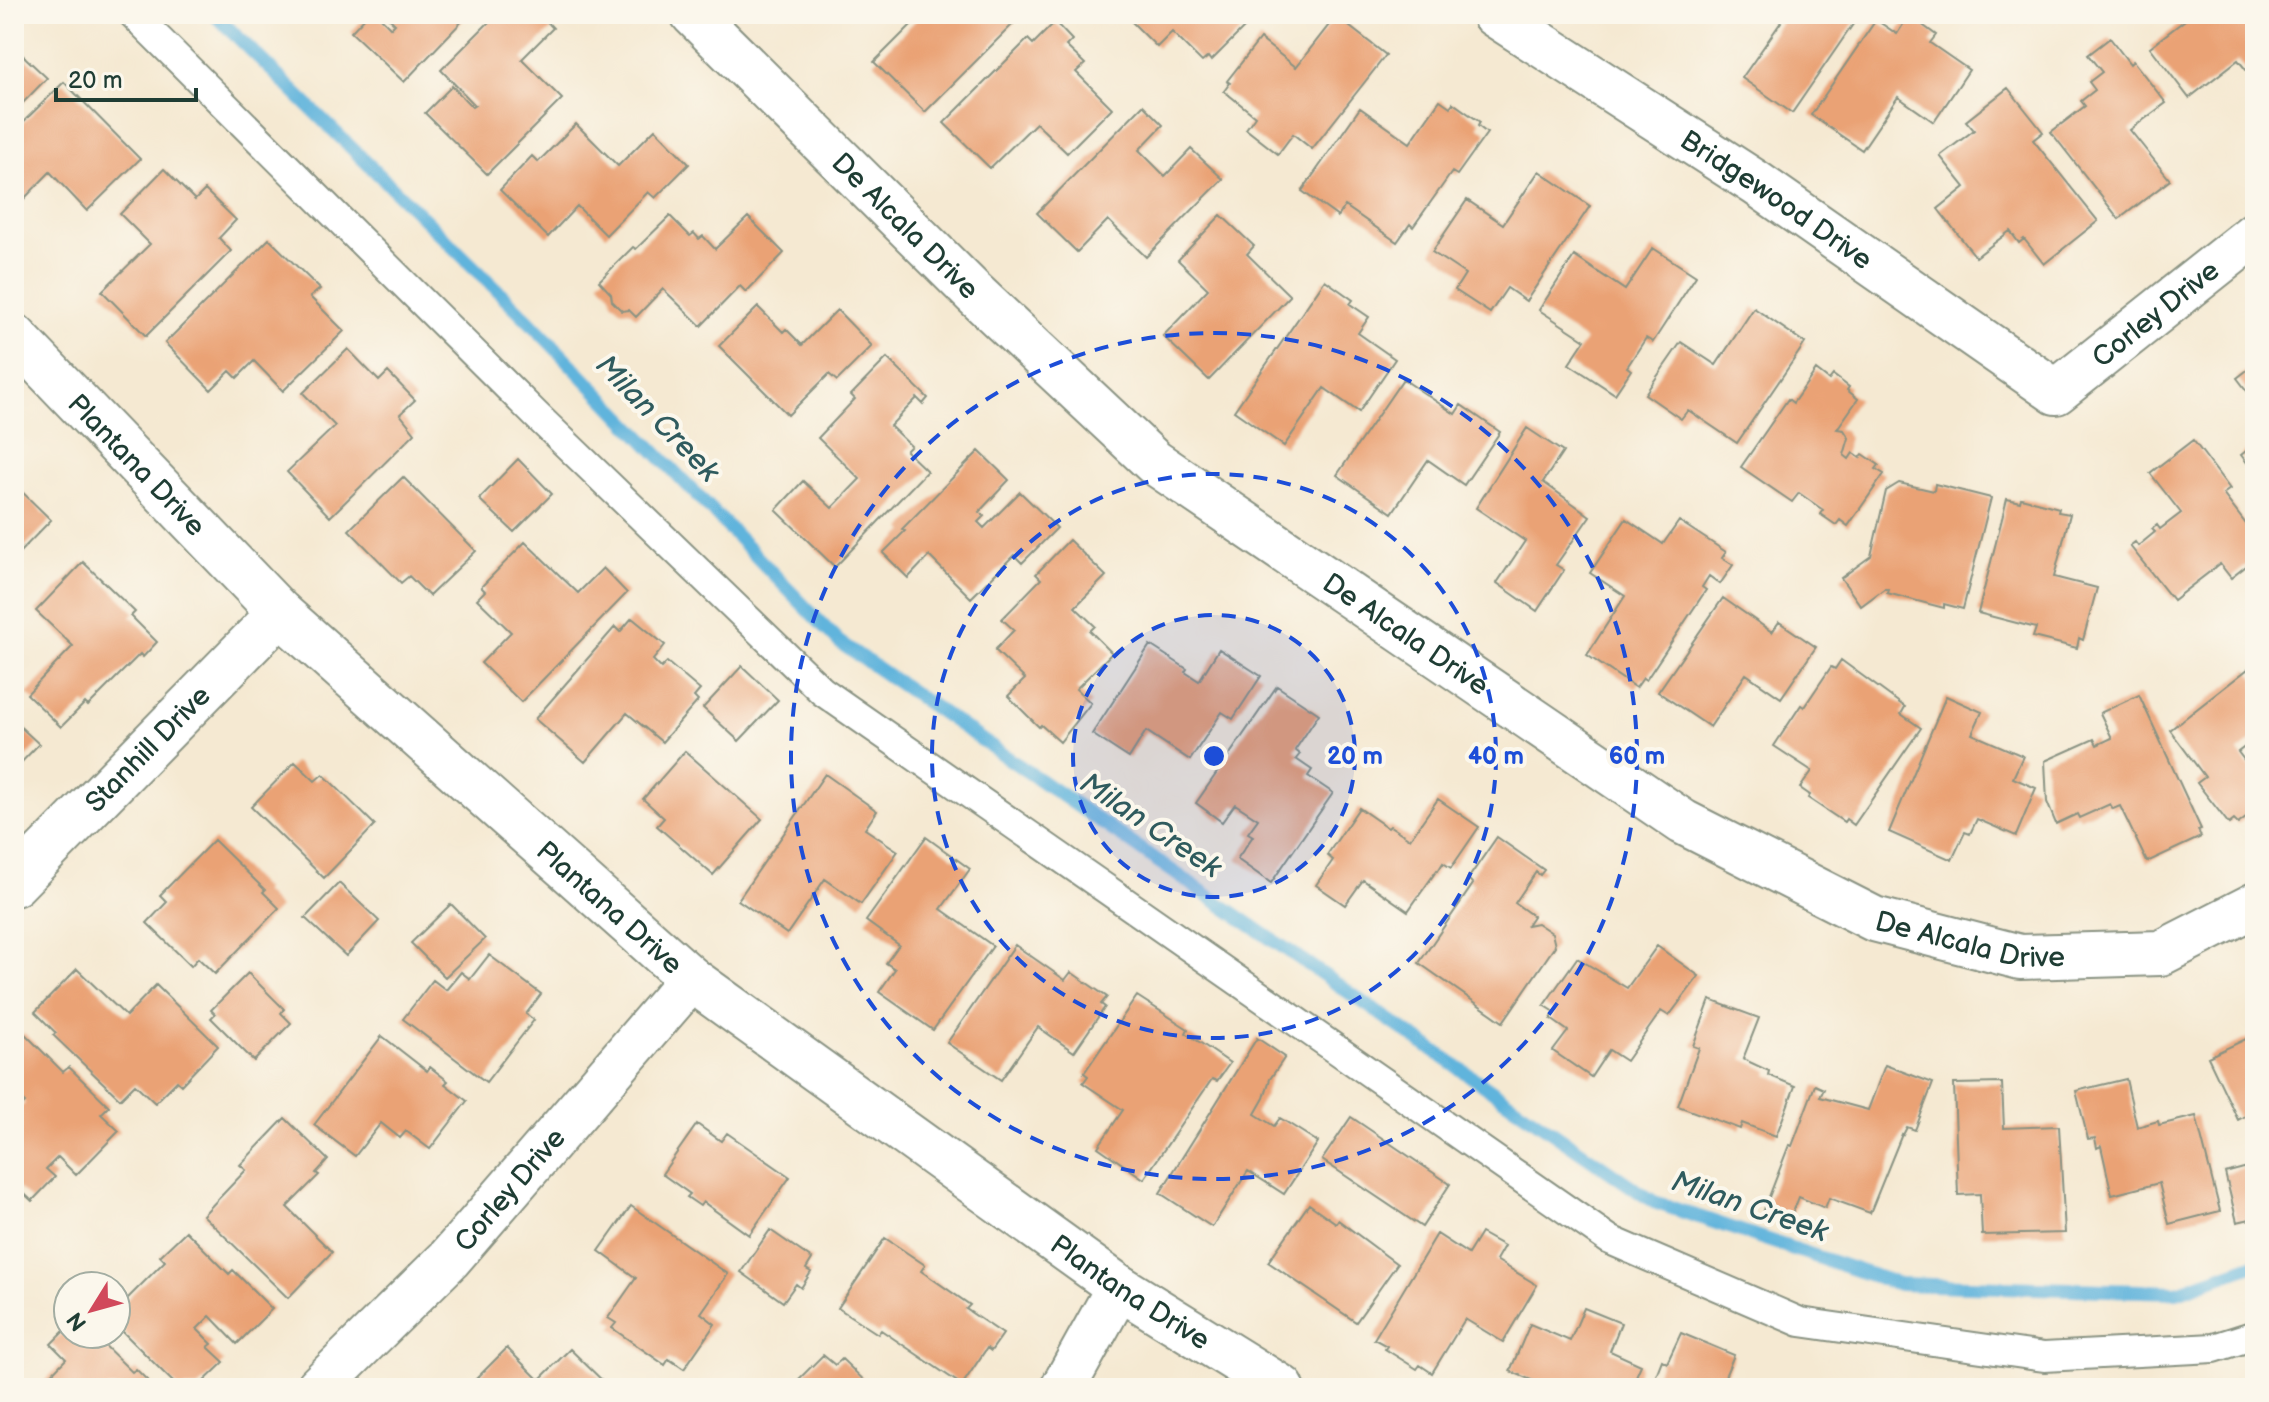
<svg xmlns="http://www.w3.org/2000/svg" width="2269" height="1402" font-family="'Balsamiq Sans',sans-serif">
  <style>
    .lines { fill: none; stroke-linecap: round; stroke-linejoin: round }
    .stream { stroke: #60b4dc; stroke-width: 14 }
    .building { fill: #eaa275 }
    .service-casing { stroke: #8a9383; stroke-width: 32 }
    .minor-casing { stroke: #8a9383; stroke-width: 48 }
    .service { stroke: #fff; stroke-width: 28 }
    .minor { stroke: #fff; stroke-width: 44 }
    .ring { fill: none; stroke: #1d4ed8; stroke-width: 4; stroke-dasharray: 14 10 }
    .labels { text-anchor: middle; stroke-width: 8; stroke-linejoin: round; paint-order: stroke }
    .street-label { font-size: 28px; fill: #1f3d34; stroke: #fbf7ec }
    .water-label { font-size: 30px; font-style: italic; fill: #2f5b5e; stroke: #fbf7ec }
    .centre { fill: #1d4ed8; stroke: #fbf7ec; stroke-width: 4 }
    .ring-label { font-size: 24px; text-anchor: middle; font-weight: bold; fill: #1d4ed8; stroke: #fbf7ec; stroke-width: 8; stroke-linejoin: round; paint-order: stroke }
  </style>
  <rect width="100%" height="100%" fill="#fbf7ec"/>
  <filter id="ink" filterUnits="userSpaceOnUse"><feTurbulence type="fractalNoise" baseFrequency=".0125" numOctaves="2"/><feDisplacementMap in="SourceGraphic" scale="16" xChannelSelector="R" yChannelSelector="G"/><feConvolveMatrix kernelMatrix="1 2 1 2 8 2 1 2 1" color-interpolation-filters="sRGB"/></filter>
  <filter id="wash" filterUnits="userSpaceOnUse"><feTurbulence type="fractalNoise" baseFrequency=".006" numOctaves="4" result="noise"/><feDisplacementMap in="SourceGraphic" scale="32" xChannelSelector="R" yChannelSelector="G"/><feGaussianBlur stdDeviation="1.8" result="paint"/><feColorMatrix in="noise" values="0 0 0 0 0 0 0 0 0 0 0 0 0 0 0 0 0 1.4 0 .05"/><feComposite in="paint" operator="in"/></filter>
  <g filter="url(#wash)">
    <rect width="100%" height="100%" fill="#f5e9d2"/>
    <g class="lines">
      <path class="stream" d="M214,14L529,321L839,642L1654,1202L1898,1284L2177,1292L2255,1264"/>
    </g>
    <g id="blocks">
      <path class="building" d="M368,14H377L391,28L395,24L385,14H469L404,82L351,32Z
        M497,14H540L553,28L522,59L562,99L487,174L425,113L452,86L472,107L475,105L441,70Z
        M922,14H1023L925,112L874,62Z
        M1124,14H1244L1251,21L1211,61L1208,57L1202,62L1172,32L1157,47Z
        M1770,14H1860L1792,113L1742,78L1781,22Z
        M2193,14H2255V81L2238,60L2189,98L2150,47Z
        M1909,15L1936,35L1930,43L1969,70L1934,122L1898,97L1862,150L1811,115L1876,20L1897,34Z
        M1336,16L1386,55L1312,149L1293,134L1278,154L1246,129L1255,116L1224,91L1230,83L1227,81L1260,39L1296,67Z
        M1055,22L1072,40L1066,46L1085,64L1076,72L1112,108L1067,153L1036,123L990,168L944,123L1028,39L1033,44Z
        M2110,38L2130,64L2133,61L2166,103L2130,130L2170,180L2119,219L2051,132L2085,106L2081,101L2095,90L2089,82L2102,72L2088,55Z
        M14,47L47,78L14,112Z
        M64,82L140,159L87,211L50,172L18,205L14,201V131Z
        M2008,88L2043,132L2033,140L2098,221L2044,264L2024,239L2019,243L2010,231L1976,257L1938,209L1965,187L1940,156L1974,130L1966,121Z
        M1440,100L1450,107L1453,103L1480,122L1478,126L1487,133L1457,175L1452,172L1413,227L1410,224L1397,242L1345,206L1338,217L1302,191L1360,108L1410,143Z
        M1143,105L1163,125L1139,150L1165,176L1191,149L1223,179L1146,257L1108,220L1077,252L1037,213Z
        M576,124L618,166L655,129L689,164L655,198L648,192L606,235L577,206L548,237L500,190L532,156L538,162Z
        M164,169L195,200L205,190L236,220L219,238L231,251L146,336L102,291L150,244L120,214Z
        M1539,171L1590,206L1526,301L1507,288L1490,313L1455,290L1465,274L1432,252L1467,200L1503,224Z
        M1221,215L1254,246L1247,254L1290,296L1209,380L1163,336L1208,289L1178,260Z
        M670,216L690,236L694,233L699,239L703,236L715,249L748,217L784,253L746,292L740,286L701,326L663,289L636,317L629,310L622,311L612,301L611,294L599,281L633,247L636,249Z
        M269,239L320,289L310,297L344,331L283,391L254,361L237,378L230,371L211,390L165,343Z
        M1653,248L1696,276L1653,342L1646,338L1627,367L1631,370L1615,394L1569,364L1585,340L1539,310L1574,256L1625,290Z
        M1325,280L1353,300L1350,304L1369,317L1358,333L1395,359L1359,412L1324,388L1284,446L1234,411Z
        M758,307L783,332L786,329L802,345L837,310L872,346L837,381L829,374L788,415L719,346Z
        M1754,308L1805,343L1737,443L1688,410L1681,419L1645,394L1681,342L1716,365Z
        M348,349L379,381L388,372L415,400L400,414L415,433L330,517L287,472L335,426L303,393Z
        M887,358L928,398L923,404L917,398L890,426L911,446L906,451L927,471L835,567L776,510L803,481L832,508L860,479L818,438L855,399L851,395Z
        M2255,364V408L2250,401L2253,399L2237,378Z
        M1816,370L1829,380L1833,375L1849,387L1847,390L1858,399L1837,429L1844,430L1849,438L1844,455L1849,459L1853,453L1860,458L1863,454L1879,465L1876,469L1884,474L1848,526L1840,520L1836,525L1820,514L1823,510L1799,493L1792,502L1741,467L1788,399L1793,403Z
        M1403,379L1455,414L1461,405L1500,432L1464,485L1428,460L1392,513L1337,475Z
        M1527,428L1563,452L1543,482L1590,516L1556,565L1564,570L1537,611L1497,583L1525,541L1476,508Z
        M2193,440L2230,489L2223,494L2255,536V559L2231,578L2220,564L2173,600L2130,546L2135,542L2138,546L2155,532L2152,529L2157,525L2160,529L2181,513L2150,473Z
        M2255,444V473L2241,455Z
        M979,451L1009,480L979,512L984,516L978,522L984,528L1020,492L1057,528L1022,563L1014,555L971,598L929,556L908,578L883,553L905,531L902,529Z
        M518,459L552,494L514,532L479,499Z
        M403,477L476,551L429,596L409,576L401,583L349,530Z
        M1899,483L1934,491L1935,484L1991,498L1963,609L1944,604V608L1887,593L1888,589H1884L1861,606L1841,578L1871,556L1886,491Z
        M14,484L51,520L14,558Z
        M2021,498L2059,508L2058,512L2070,514L2054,577L2097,588L2083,640L2079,638L2077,648L2033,637L2036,628L1978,613L2007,499L2020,502Z
        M1626,519L1663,544L1679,521L1726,552L1722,558L1733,565L1720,584L1709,576L1702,587L1706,590L1646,680L1643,678L1636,688L1587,655L1625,596L1590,573Z
        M1069,540L1106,576L1075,607L1095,626L1090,631L1112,653L1076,689L1091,703L1060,742L1041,725L1039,727L1008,696L1025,679L995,650L1014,630L1002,619L1041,579L1036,574Z
        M525,542L578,593L603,568L627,593L521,702L481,663L511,632L477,599L485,591L481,587Z
        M83,562L135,612L131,616L157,642L143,657L140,654L88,706L85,703L61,727L27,694L73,646L36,611Z
        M1723,598L1772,632L1779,622L1816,647L1781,698L1746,674L1710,727L1658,692Z
        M632,618L665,645L653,660L661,668L667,662L700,690L694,697L698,701L662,742L627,713L585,762L535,719L615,627L620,632Z
        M1150,645L1187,669L1185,672L1199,681L1219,649L1261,676L1233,719L1222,712L1190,760L1146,731L1129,758L1092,734Z
        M1841,660L1905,707L1901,714L1921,728L1854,825L1846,819L1844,822L1808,798L1810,795L1800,788L1812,771L1774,746L1801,705L1804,707L1831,667L1835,669Z
        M742,666L778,700L739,741L703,708Z
        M2248,669L2255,678V739L2238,752L2255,774V811L2238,824L2234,820L2229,824L2197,783L2205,777L2170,730Z
        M1277,686L1319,714L1295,750L1300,754L1296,759L1312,770L1308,776L1333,793L1271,883L1237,859L1253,836L1248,833L1258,819L1235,804L1222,822L1196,803Z
        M2139,695L2201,829L2198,830L2201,837L2147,862L2120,806L2113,809L2110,804L2079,818L2077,814L2056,824L2047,802L2045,761L2094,739L2097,745L2112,738L2100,713Z
        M1946,696L1982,712L1972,734L2023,756L2013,778L2036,788L2016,836L1977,819L1970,834L1965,832L1952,860L1889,832Z
        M14,721L39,744L14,770Z
        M685,751L762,819L713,875L657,826L664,818L643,799Z
        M295,762L315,781L323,774L375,825L324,878L251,807Z
        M825,774L877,811L865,829L898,851L861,904L825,879L787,934L738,900Z
        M1438,799L1479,827L1451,868L1443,863L1438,871L1437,870L1408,911L1363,880L1345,905L1316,885L1333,860L1327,855L1359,808L1388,828L1390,826L1410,839Z
        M926,837L970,869L941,909L993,946L933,1030L879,992L895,969L886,963L899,945L866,921Z
        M1497,837L1544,870L1540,875L1536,872L1515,903L1533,916L1527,925L1537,923L1552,933L1555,946L1503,1022L1419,963L1473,884L1468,879Z
        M214,840L265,890L263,892L279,908L215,974L198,958L191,966L147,923L167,902L160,895Z
        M339,883L379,921L346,956L305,918Z
        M451,904L485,939L445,977L411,943Z
        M1015,945L1065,980L1071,972L1107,997L1101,1004L1105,1007L1074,1052L1038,1027L1001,1080L947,1043Z
        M1657,946L1699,976L1669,1016L1661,1011L1626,1061L1609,1050L1591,1077L1553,1051L1568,1031L1551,1019L1555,1012L1544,1005L1577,958L1627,988Z
        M489,955L541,994L526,1014L534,1020L486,1082L403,1019L433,980L446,990L461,972L470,979Z
        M77,969L126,1016L156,985L218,1046L181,1085L177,1081L155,1103L135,1084L120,1099L53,1035L56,1033L35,1012Z
        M248,973L284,1009L281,1013L291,1023L254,1061L211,1018L215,1014L211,1010Z
        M1137,996L1188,1029L1186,1033L1230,1063L1217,1081L1212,1079L1144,1179L1098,1147L1123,1110L1083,1083L1088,1076L1084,1073Z
        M1710,1000L1759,1018L1743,1059L1769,1071L1768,1075L1795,1086L1776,1136L1742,1123L1740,1129L1678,1106L1699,1048L1693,1046Z
        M24,1033L63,1072L69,1067L109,1106L101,1114L119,1131L76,1175L58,1157L46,1169L55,1177L32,1201L14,1184V1114L25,1103L14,1093V1043Z
        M382,1036L427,1071L430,1067L448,1081L445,1084L467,1101L430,1149L406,1131L400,1138L381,1123L355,1156L314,1125Z
        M1257,1038L1285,1057L1270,1079L1264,1098L1255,1114L1274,1126L1280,1118L1318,1142L1284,1194L1248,1171L1212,1227L1160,1193Z
        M2248,1038L2252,1045L2255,1044V1111L2238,1120L2208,1057Z
        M1885,1065L1933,1083L1915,1130L1907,1127L1903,1135L1902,1134L1870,1213L1829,1198L1825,1208L1799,1197L1790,1220L1764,1210L1789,1145L1792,1146L1815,1085L1824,1089L1820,1097L1868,1110Z
        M2126,1079L2137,1127L2158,1121L2159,1125L2196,1116L2220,1211L2169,1224L2159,1183L2112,1195L2101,1146L2097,1148L2095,1138L2088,1139L2076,1091Z
        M2002,1083L2004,1128L2059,1126L2065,1233L1982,1235L1980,1194L1958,1195L1954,1084Z
        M1351,1117L1450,1184L1422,1227L1322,1160Z
        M285,1118L328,1160L316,1173L319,1175L287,1207L332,1252L288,1298L203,1215L246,1170L240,1165Z
        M697,1124L721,1141L727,1133L790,1177L749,1235L703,1202L700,1206L687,1197L690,1194L662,1174Z
        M2255,1165V1218L2237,1222L2225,1173Z
        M1309,1204L1336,1223L1338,1220L1397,1264L1356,1322L1268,1262Z
        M631,1206L728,1274L701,1313L715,1324L684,1369L669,1359L665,1365L612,1328L616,1323L608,1318L636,1278L599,1251Z
        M770,1230L812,1259L806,1269L811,1272L801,1288L796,1284L783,1302L741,1272Z
        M186,1231L229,1274L233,1270L272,1309L237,1344L210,1316L197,1329L212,1344L208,1347L224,1362L197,1388H179L116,1325V1310L165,1261L160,1256Z
        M1481,1233L1504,1246L1496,1260L1537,1285L1503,1342L1465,1319L1432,1373L1420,1365L1417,1369L1385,1349L1387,1346L1374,1339L1437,1234L1468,1254Z
        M885,1238L925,1265L921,1271L970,1305L966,1309L1003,1334L991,1351L987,1348L962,1385L881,1330L878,1334L838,1308Z
        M1584,1308L1621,1323L1610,1351L1641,1365L1631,1388H1550L1510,1371L1530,1324L1570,1341Z
        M68,1327V1334H93L132,1372L136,1369L155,1388H38L66,1359L51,1344Z
        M1681,1333L1734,1355L1724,1379L1746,1388H1651L1662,1360L1667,1363Z
        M507,1348L539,1380L570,1349L610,1388H467Z
        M823,1355L835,1365L842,1359L872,1388H790Z"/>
    </g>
  </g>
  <g filter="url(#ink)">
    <use href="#blocks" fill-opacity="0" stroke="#8a9383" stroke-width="2"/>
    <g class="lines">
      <g class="service-casing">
        <path id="service" d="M133,14L536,415L822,691L1610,1240L1800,1322L2044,1357L2214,1348L2255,1335"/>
      </g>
      <g class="minor-casing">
        <g id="minor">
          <path id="s1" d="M693,14L974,293L1154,462L1683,822L1874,919L2020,957L2161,953L2255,905"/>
          <path id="s2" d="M1494,14L1756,183L2056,392L2255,234"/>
          <path id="s3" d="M14,336L280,613L691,979L1119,1287L1282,1388"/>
          <path id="s4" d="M14,884L280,613"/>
          <path id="s5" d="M318,1388L449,1259L691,979"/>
          <path d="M1063,1388L1119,1287"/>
        </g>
      </g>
      <use href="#service" class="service"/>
      <use href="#minor" class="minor"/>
    </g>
  </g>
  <circle cx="1214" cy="756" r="141" fill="#1d4ed8" fill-opacity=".12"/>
  <g class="ring">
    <circle cx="1214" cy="756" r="141"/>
    <circle cx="1214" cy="756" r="282"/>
    <circle cx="1214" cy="756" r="423"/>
  </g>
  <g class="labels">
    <g class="street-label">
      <text dy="10" stroke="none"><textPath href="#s2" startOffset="338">Bridgewood Drive</textPath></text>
      <text dy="10" stroke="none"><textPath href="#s1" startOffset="300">De Alcala Drive</textPath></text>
      <text dy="10" stroke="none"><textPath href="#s2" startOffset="804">Corley Drive</textPath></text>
      <text dy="10" stroke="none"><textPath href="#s3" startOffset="178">Plantana Drive</textPath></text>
      <text dy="10" stroke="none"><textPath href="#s1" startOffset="948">De Alcala Drive</textPath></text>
      <text dy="10" stroke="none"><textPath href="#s4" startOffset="190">Stanhill Drive</textPath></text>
      <text dy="10" stroke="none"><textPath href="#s3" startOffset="826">Plantana Drive</textPath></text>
      <text dy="10" stroke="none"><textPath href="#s1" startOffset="1596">De Alcala Drive</textPath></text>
      <text dy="10" stroke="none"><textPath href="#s5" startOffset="276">Corley Drive</textPath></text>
      <text dy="10" stroke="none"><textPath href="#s3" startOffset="1474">Plantana Drive</textPath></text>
    </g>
    <g class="water-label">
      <text transform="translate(658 418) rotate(46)" y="10">Milan Creek</text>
      <text transform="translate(1151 825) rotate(34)" y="10">Milan Creek</text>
      <text transform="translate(1750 1206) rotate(19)" y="10">Milan Creek</text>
    </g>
  </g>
  <circle cx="1214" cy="756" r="12" class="centre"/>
  <g class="ring-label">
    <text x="1355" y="764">20 m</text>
    <text x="1496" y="764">40 m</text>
    <text x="1637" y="764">60 m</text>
  </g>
  <rect width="2269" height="1402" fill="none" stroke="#fbf7ec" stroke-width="48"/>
  <g transform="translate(92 1310) rotate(233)"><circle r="38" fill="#fbf7ec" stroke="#a3ada2" stroke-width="2"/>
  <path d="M0-6L14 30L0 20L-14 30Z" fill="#d1495b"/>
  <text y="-12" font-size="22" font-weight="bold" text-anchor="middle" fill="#1f3d34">N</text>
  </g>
  <path d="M56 88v12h140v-12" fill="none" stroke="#1f3d34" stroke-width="4"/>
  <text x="68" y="88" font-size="24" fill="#1f3d34" stroke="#fbf7ec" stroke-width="6" paint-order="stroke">20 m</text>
</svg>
